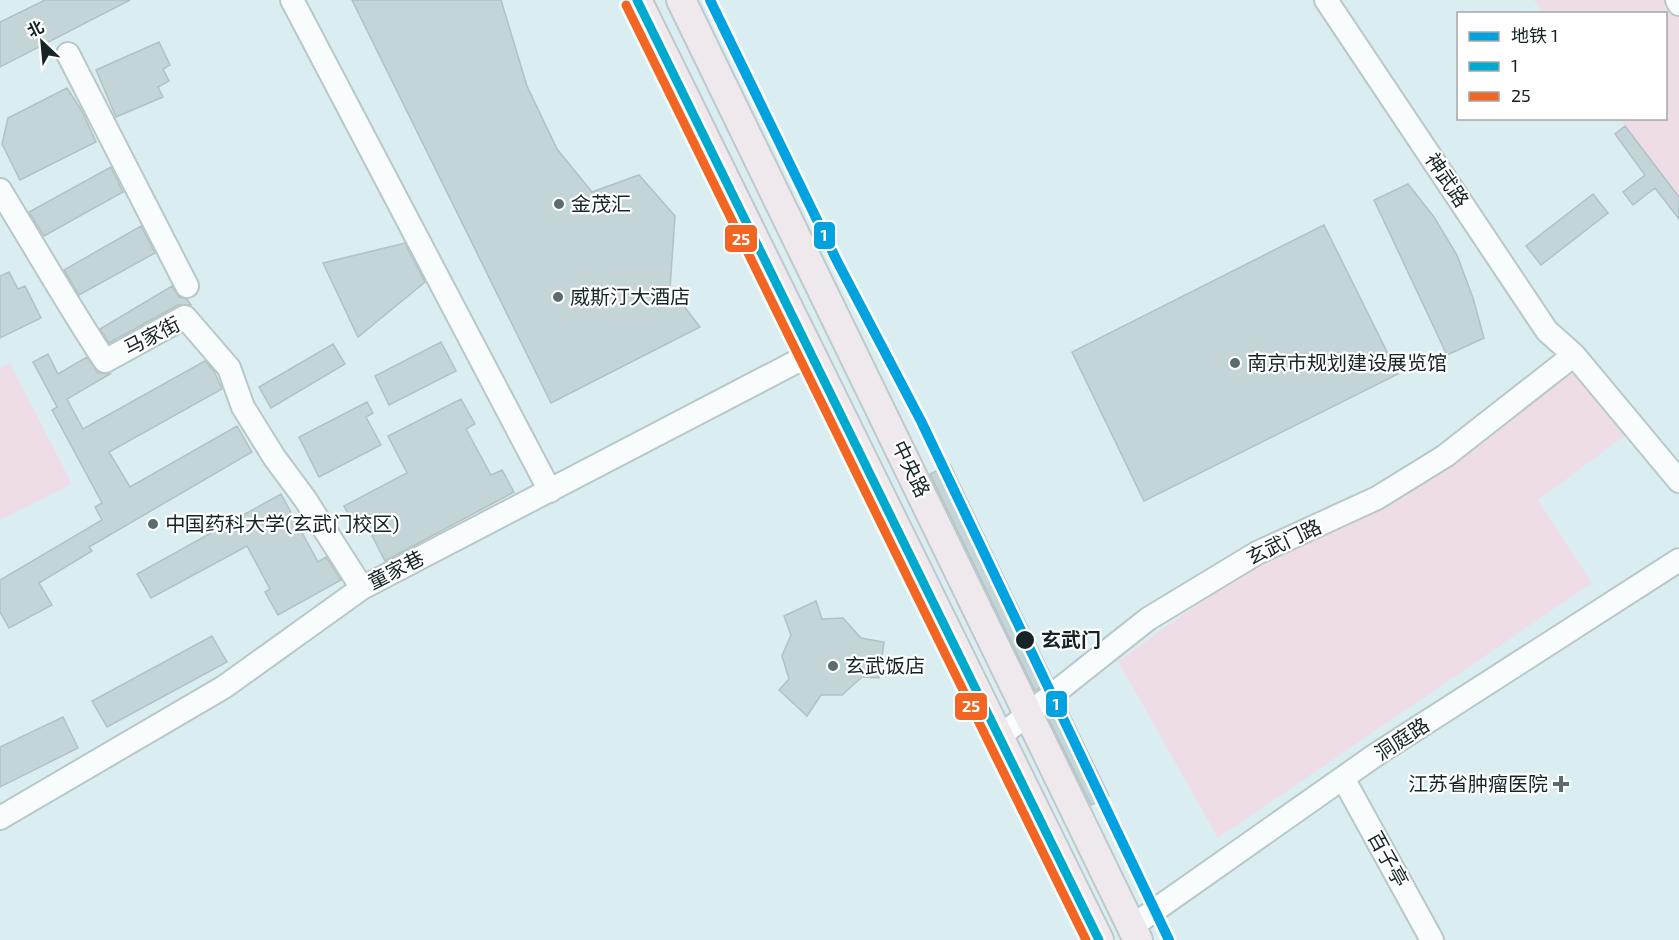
<svg xmlns="http://www.w3.org/2000/svg" width="1679" height="940" font-family="'Exo 2','Noto Sans SC',sans-serif">
  <style>
    .green { fill: #eedde6 }
    .building { fill: #c4d5d8; stroke: #b1c1c4; stroke-width: 1.5 }
    .lines { fill: none; stroke-linecap: round; stroke-linejoin: round }
    .minor-casing { stroke: #b8c8ca; stroke-width: 26 }
    .major-casing { stroke: #bec9cb; stroke-width: 32 }
    .minor { stroke: #f9fcfd; stroke-width: 22 }
    .major { stroke: #efe9ed; stroke-width: 28 }
    .bus-1-casing { stroke: #fff; stroke-width: 14 }
    .bus-2-casing { stroke: #fff; stroke-width: 14 }
    .bus-1 { stroke: #00a9ce; stroke-width: 9 }
    .bus-2 { stroke: #f26522; stroke-width: 9 }
    .metro-1-casing { stroke: #fff; stroke-width: 15 }
    .metro-1 { stroke: #00a2df; stroke-width: 10 }
    .poi-dot { fill: #5b6b6e; stroke: #fff; stroke-width: 2 }
    .stop-dot { fill: #162427; stroke: #fff; stroke-width: 2 }
    .labels { text-anchor: middle; stroke-width: 4.5; stroke-linejoin: round; paint-order: stroke }
    .street-label { font-size: 20px; fill: #162427; stroke: #fff }
    .poi-label { font-size: 20px; fill: #162427; stroke: #fff; text-anchor: start }
    .stop-label { font-size: 20px; font-weight: bold; fill: #162427; stroke: #fff; text-anchor: start }
    .line-badge { stroke: #fff; stroke-width: 2 }
    .badge-label { font-size: 16px; text-anchor: middle; font-weight: bold; fill: #fff }
  </style>
  <rect width="100%" height="100%" fill="#daeef2"/>
  <path class="green" d="M1534,0H1679V197L1619,119L1666,118V14L1543,13Z
    M10,363L72,484L0,520V368Z
    M1574,370L1627,434L1538,500L1592,583L1218,838L1118,661L1247,569L1383,504Z"/>
  <path class="building" d="M45,0H130L0,67V22Z
    M352,0H501L527,86L557,149L592,192L639,175L675,216L670,288L700,327L551,403Z
    M159,42L170,65L163,69L169,81L158,87L163,97L116,117L96,70Z
    M67,88L82,111L96,142L20,180L2,144L8,118Z
    M1625,126L1679,197V219L1655,188L1633,205L1623,192L1645,175L1615,134Z
    M111,167L123,192L44,236L29,212Z
    M1408,184L1434,217L1457,255L1473,298L1484,338L1447,355L1374,200Z
    M1593,194L1608,213L1541,265L1526,246Z
    M1324,225L1398,374L1144,501L1072,352Z
    M141,226L155,253L79,295L64,270Z
    M405,243L425,282L358,337L323,263Z
    M9,272L18,289L25,286L41,318L0,338V276Z
    M172,286L179,297L187,299L191,305H178L109,343L100,329Z
    M441,342L456,371L389,405L375,376Z
    M333,344L345,364L271,408L259,387Z
    M48,354L58,374L87,357L98,373L110,374L67,399L83,429L205,361L214,371L222,389L109,452L130,487L237,426L252,452L89,547L92,551L39,583L52,605L9,628L0,612V580L102,520L95,507L102,503L52,410L57,407L33,362Z
    M461,399L475,424L466,429L491,475L502,470L514,492L385,561L369,530L359,535L344,506L407,473L388,436Z
    M367,402L373,413L366,417L381,445L319,477L299,437Z
    M950,464L1052,678L1035,691L930,474Z
    M281,494L318,562L326,557L341,580L278,615L265,592L270,589L247,546L151,598L137,574Z
    M816,601L822,619L843,618L861,638L884,642L879,678L862,677L842,695H821L807,716L779,690L789,679L782,656L791,635L784,616Z
    M212,636L227,662L107,727L92,701Z
    M1064,703L1109,796L1091,805L1047,716Z
    M63,717L78,748L0,787V747Z"/>
  <g class="lines">
    <g class="minor-casing">
      <path id="minor" d="M292,0L550,491
        M1326,0L1547,331L1574,355L1679,481
        M1677,0L1679,4
        M68,54L187,286
        M0,190C35,247 68,305 105,361L185,317L229,368L243,407L274,457L305,499L362,588
        M999,737L1148,619L1257,553L1377,498L1445,456L1574,355
        M1343,778L1432,940
        M0,818L224,687L362,588L811,354
        M1131,927L1374,756L1679,560"/>
    </g>
    <g class="major-casing">
      <path id="major" d="M637,0L1099,940
        M681,0L1138,940"/>
    </g>
    <use href="#minor" class="minor"/>
    <use href="#major" class="major"/>
    <g class="bus-1-casing">
      <path id="bus-1" d="M637,0L1099,940"/>
    </g>
    <g class="bus-2-casing">
      <path id="bus-2" d="M626,5L1086,940"/>
    </g>
    <use href="#bus-1" class="bus-1"/>
    <use href="#bus-2" class="bus-2"/>
    <g class="metro-1-casing">
      <path id="metro-1" d="M710,0L837,261L921,421L1169,940"/>
    </g>
    <use href="#metro-1" class="metro-1"/>
  </g>
  <g class="poi-dot">
    <circle cx="559" cy="204" r="6"/>
    <circle cx="558" cy="297" r="6"/>
    <circle cx="1235" cy="363" r="6"/>
    <circle cx="153" cy="524" r="6"/>
    <circle cx="833" cy="666" r="6"/>
    <path d="M1558 775h6v6h6v6h-6v6h-6v-6h-6v-6h6z"/>
  </g>
  <circle class="stop-dot" cx="1025" cy="640" r="10"/>
  <g class="labels">
    <g class="street-label">
      <text transform="translate(1447 180) rotate(56)" y="7">神武路</text>
      <text transform="translate(152 336) rotate(-27)" y="7">马家街</text>
      <text transform="translate(911 469) rotate(64)" y="7">中央路</text>
      <text transform="translate(1284 542) rotate(-25)" y="7">玄武门路</text>
      <text transform="translate(396 570) rotate(-27)" y="7">童家巷</text>
      <text transform="translate(1402 739) rotate(-33)" y="7">洞庭路</text>
      <text transform="translate(1388 859) rotate(61)" y="7">百子亭</text>
    </g>
    <g class="poi-label">
      <text x="571" y="211">金茂汇</text>
      <text x="570" y="304">威斯汀大酒店</text>
      <text x="1247" y="370">南京市规划建设展览馆</text>
      <text x="165" y="531">中国药科大学(玄武门校区)</text>
      <text x="845" y="673">玄武饭店</text>
      <text x="1548" y="791" text-anchor="end">江苏省肿瘤医院</text>
    </g>
    <g class="stop-label">
      <text x="1041" y="647">玄武门</text>
    </g>
  </g>
  <g class="line-badge">
    <rect x="813" y="221" width="23" height="29" rx="6" fill="#00a2df"/>
    <rect x="724" y="224" width="34" height="29" rx="6" fill="#f26522"/>
    <rect x="1045" y="690" width="23" height="28" rx="6" fill="#00a2df"/>
    <rect x="954" y="692" width="34" height="29" rx="6" fill="#f26522"/>
  </g>
  <g class="badge-label">
    <text x="824" y="241">1</text>
    <text x="741" y="245">25</text>
    <text x="1056" y="710">1</text>
    <text x="971" y="712">25</text>
  </g>
  <rect x="1457" y="12" width="210" height="108" fill="#ffffff" stroke="#a2a7a9" stroke-width="1.5"/>
  <rect x="1469" y="32" width="30" height="9" fill="#00a2df" stroke="#a2a7a9" stroke-width="1.5"/>
  <text x="1511" y="42" font-size="18" fill="#162427">地铁 1</text>
  <rect x="1469" y="62" width="30" height="9" fill="#00a9ce" stroke="#a2a7a9" stroke-width="1.5"/>
  <text x="1511" y="72" font-size="18" fill="#162427">1</text>
  <rect x="1469" y="92" width="30" height="9" fill="#f26522" stroke="#a2a7a9" stroke-width="1.5"/>
  <text x="1511" y="102" font-size="18" fill="#162427">25</text>
  <g transform="translate(42 42) rotate(334)" stroke="#ffffff" stroke-width="4.5" paint-order="stroke">
  <path d="M0-4.5L10 22L0 15L-10 22Z" fill="#162427"/>
  <text y="-9" font-size="16" font-weight="bold" text-anchor="middle" fill="#162427">北</text>
  </g>
</svg>
